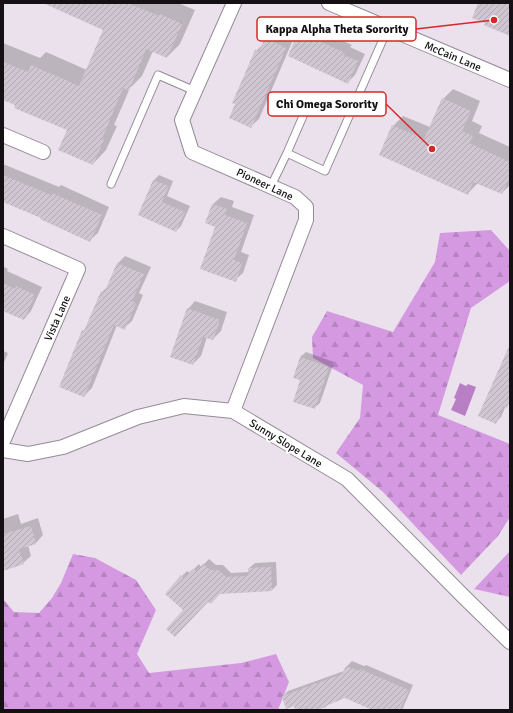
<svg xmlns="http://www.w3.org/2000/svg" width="513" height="713" font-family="Signika,sans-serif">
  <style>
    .forest { fill: url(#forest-firs) }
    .water { fill: #b97fc5 }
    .shadow { fill: #0003 }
    .building { fill: url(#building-hatch) }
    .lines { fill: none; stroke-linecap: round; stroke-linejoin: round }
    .service-casing { stroke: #948b96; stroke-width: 9 }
    .minor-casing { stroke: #948b96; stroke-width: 16 }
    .service { stroke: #fff; stroke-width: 7 }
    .minor { stroke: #fff; stroke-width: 14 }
    .labels { text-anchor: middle; stroke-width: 4; stroke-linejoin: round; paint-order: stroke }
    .street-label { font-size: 11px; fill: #141014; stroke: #fff }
    .leader { fill: none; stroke: #d62828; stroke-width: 1.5 }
    .callout-dot { fill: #d62828; stroke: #fff; stroke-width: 1.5 }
    .callout { fill: #fff; stroke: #d62828; stroke-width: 1.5 }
    .callout-label { font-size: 12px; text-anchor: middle; font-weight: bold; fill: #141014 }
  </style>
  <defs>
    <pattern id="forest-firs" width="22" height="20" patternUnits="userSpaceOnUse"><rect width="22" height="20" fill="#d499e0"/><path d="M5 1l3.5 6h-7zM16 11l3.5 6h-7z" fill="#b583bf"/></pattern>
    <pattern id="building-hatch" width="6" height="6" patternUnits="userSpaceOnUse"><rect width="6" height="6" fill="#d0c6d2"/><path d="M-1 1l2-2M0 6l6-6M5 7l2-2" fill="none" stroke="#b2a9b3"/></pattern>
  </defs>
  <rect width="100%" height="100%" fill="#ebe1ed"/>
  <path class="forest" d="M491,230L510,251V281L471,308L438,415L510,444V517L498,536L461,575L383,492L336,453L360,418L363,385L313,358L312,337L327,311L393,332L435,262L440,233Z
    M510,551V597L474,589Z
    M73,554L95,558L136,580L156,610L137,654L149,673L241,663L276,654L289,682L278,710H3V599L14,612L39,613L52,598L61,583Z"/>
  <path class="water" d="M460,383L466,386L468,384L476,387L465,416L451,410L456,399L454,398Z"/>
  <path class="shadow" d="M50,3H178L195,10L180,44L167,57L153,51L142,76L130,88L114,125L117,126L106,150L93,164L68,130L3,99V43L40,58L46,52L87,70L104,29Z
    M306,28L318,33L321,31L352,45L350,47L365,54L355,75L348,82L289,56L298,35Z
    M273,31L293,40L259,119L251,126L256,51L263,44L266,39Z
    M453,89L480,101L472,121L482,126L479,133L510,147V185L502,193L478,183L468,193L393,126L403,116L430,127L443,99Z
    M3,164L59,187L61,185L109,207L98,233L90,240L42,217L3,201Z
    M159,175L173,181L167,196L190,206L181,226L176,231L139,215L154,180Z
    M221,197L234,201L232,207L254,215L241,252L249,255L243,273L235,280L216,226L207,222L213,204Z
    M125,256L151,267L139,293L143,295L132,321L124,328L117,325L92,388L84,396L83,331L87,327L102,292L108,286L117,264Z
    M3,266L8,269L7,271L42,287L31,311L24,319L3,310Z
    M195,301L227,312L221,331L213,339L207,337L201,356L193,364L188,309Z
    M3,351L8,353L3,365Z
    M306,352L334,362L320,403L314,408L302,380L300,357Z
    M510,359V396L501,417L495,423Z
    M18,514L21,524L38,518L43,535L36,543L28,545L31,556L23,563L3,570V519Z
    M209,559L216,565H223L231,573L249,572V568L255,563L276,562L277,585L272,590L220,593L184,610L182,576L187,571L190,573L199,564L201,567Z
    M352,661L364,666L366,665L413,685L403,708L401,710H375L345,697L328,704L326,706L315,710H296L295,704L283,696L288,691L344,671L347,666Z"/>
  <path class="building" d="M43,3H128L159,16L160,14L182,24L167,58L146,49L129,91L123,88L102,139L104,140L93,165L58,150L67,130L14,108L15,105L3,100V62L28,72L31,65L79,86L103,30Z
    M478,3H510V36L484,25L485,23L472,18Z
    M297,35L311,41L313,38L345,53L343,55L358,61L348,84L288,56Z
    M265,38L286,48L251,128L229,118L235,104L232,103L246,71L255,50L259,52Z
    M442,98L471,111L462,131L473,136L469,143L510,162V177L502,194L473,182L468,195L379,155L392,125L424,139Z
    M3,175L51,195L52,193L102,215L90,242L40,219L41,218L3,202Z
    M153,180L169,186L162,202L185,212L176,232L138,215Z
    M212,204L227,209L225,215L247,223L234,260L242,263L236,282L200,269L215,227L205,223Z
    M117,263L144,274L132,301L136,303L125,330L114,325L84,397L59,387L82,330L84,331L101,291L104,293Z
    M3,283L15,289L16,286L35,295L24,320L3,311Z
    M187,308L220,320L213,340L203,337L193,365L170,357Z
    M510,344V400L507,408L503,406L496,424L478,416Z
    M300,357L329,367L315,409L293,402L300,380L293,378Z
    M31,526L36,544L19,549L24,564L3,571V534Z
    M203,564L210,570H218L226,577L248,576V568L271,567L272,591L220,594L211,604L208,602L175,637L166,629L183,610L165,594L181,575L184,578L193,569L196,571Z
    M346,666L359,671L360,669L409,690L400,710H372L345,698L326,706V707L318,710H295L294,706L286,709L282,696L342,674Z"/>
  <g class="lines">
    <g class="service-casing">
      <path id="service" d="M287,153L325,171L388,28
        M111,184L158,75L195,91
        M271,186L287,153L310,100"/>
    </g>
    <g class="minor-casing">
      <path id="minor" d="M329,3L510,80
        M3,135L43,152
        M3,236L78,269L3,441
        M233,411L306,220V207L295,197L192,152L182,120L234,3
        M3,450L28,454L63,447L138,417L184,406L233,411L347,479L463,596L510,642"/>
    </g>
    <use href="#service" class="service"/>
    <use href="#minor" class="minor"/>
  </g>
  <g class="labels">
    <g class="street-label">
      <text transform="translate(453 56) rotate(23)" y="4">McCain Lane</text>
      <text transform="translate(265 184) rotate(25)" y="4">Pioneer Lane</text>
      <text transform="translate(57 318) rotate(-66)" y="4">Vista Lane</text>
      <text transform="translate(286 443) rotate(31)" y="4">Sunny Slope Lane</text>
    </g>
  </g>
  <path class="leader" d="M494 20L416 29M432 149L386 104"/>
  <g class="callout-dot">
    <circle cx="494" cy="20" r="4"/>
    <circle cx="432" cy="149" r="4"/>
  </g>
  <g class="callout">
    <rect x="257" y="17" width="159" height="24" rx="4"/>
    <rect x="268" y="92" width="118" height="24" rx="4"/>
  </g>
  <g class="callout-label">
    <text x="337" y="33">Kappa Alpha Theta Sorority</text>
    <text x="327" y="108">Chi Omega Sorority</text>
  </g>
  <rect width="513" height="713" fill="none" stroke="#141014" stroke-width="8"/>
</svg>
